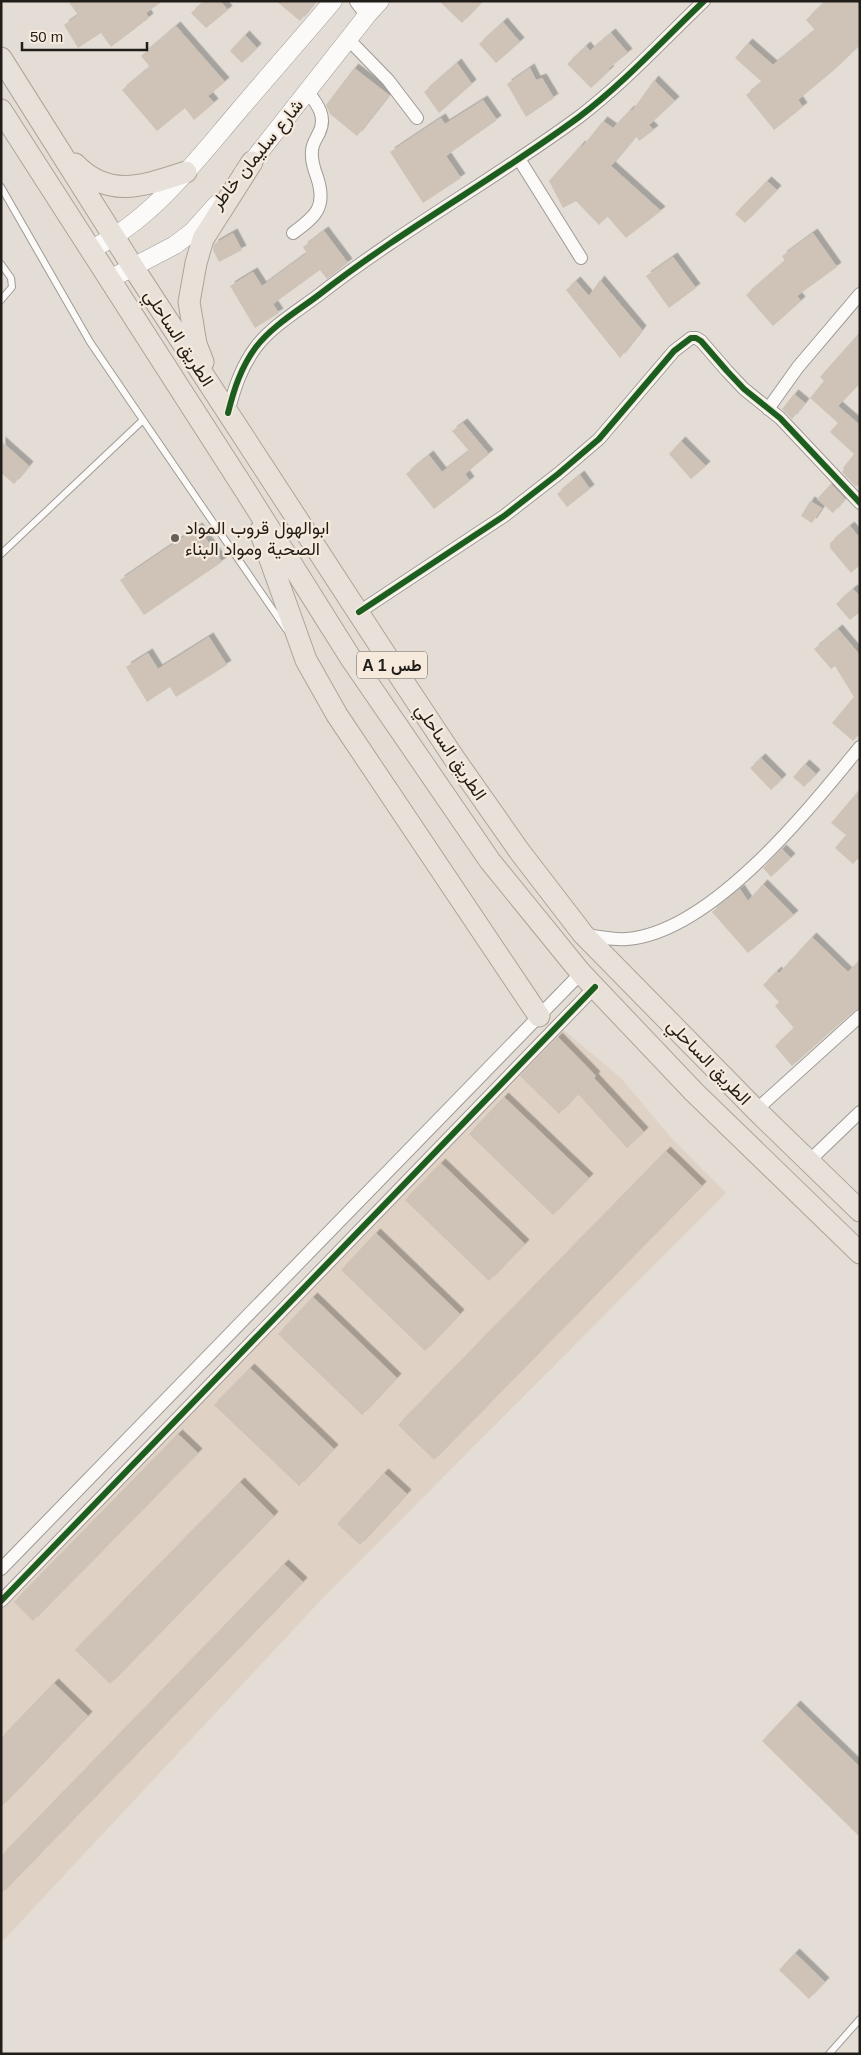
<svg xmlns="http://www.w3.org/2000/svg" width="861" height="2055" font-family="Arial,Vazirmatn,sans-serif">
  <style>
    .built { fill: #dfd2c5 }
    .building { fill: #cec3b6; filter: url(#shadow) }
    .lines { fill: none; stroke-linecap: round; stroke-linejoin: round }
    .service-casing { stroke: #9f9a95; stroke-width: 8 }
    .minor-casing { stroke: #9f9a95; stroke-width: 14 }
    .tertiary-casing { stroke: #9f9a95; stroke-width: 18 }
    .secondary-casing { stroke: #9f9a95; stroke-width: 19 }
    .trunk-casing { stroke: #aea499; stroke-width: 23 }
    .service { stroke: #fbfaf9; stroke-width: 6 }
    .minor { stroke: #fbfaf9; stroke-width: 12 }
    .tertiary { stroke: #fbfaf9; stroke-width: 16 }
    .secondary { stroke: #fbfaf9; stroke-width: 18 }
    .trunk { stroke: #e8e1da; stroke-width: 21 }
    .cycleway-casing { stroke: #f6eadd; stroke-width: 9 }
    .cycleway { stroke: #1b5e20; stroke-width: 6 }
    .poi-dot { fill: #65605a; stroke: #f6eadd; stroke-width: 2 }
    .labels { text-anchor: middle; stroke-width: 4.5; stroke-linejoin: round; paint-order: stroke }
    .shield { fill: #f6eadd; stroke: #615a53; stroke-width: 1 }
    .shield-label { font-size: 16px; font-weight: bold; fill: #211d18 }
    .street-label { font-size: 18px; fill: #211d18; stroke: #f6eadd }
    .poi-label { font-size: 18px; fill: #211d18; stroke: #f6eadd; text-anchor: start }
  </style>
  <defs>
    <filter id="shadow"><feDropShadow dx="4.5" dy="-4.5" stdDeviation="0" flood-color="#0004"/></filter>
  </defs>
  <rect width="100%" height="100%" fill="#e3ddd6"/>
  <path class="built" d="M560,1027L621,1078L673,1140L726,1193L323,1598L1,1943V1610Z"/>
  <path class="building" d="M68,1H163L146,13L149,18L111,47L101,33L78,48L64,25L78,15Z
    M204,1H220L228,10L206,28L191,13Z
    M276,1H316L300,21Z
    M439,1H483L462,23Z
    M825,1H860V45L834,70L798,100L803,107L774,130L746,95L762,82L735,58L748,43L773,65L815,30L806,20Z
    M503,22L520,42L496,63L479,44Z
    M176,26L225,82L208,96L214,103L194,120L185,108L157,131L122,90L150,67L141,56Z
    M611,33L628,53L608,69L610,70L591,88L567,64L586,46L590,51Z
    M245,35L257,48L242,63L230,51Z
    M457,63L472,84L439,113L424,92Z
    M354,68L389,95L357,136L330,114L326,105Z
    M530,68L536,80L542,78L554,98L526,117L507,84Z
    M654,80L675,101L649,125L654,130L639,141L636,136L611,166L661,211L626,238L607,216L599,225L576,201L563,208L549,181L581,145L582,147L603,121L613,128L630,110L632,111Z
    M483,100L497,120L446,156L461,178L423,203L390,152L441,118L445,124Z
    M767,181L777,190L745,223L735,214Z
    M324,231L348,263L327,279L320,270L273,304L279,313L255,328L230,286L253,272L262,286L307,253L303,247Z
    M233,233L242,250L219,262L213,250L214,244Z
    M813,233L837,267L797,296L801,301L773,326L746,295L785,261L782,256Z
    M673,257L696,288L669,308L646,276Z
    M600,280L642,330L620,358L566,290L576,281L589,296Z
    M860,332V383L838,406L860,425V483L856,487L842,472L844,470L843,468L854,454L830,432L838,423L810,398L824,381L820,377Z
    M794,394L805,403L792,419L782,409Z
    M463,423L489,454L465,474L470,481L434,509L406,474L429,455L442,472L469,451L452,431Z
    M1,441L29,466L14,484L1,473Z
    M681,441L706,466L691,479L669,454Z
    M580,475L590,489L567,507L557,494Z
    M831,484L845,499L833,513L817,499Z
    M810,501L822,508L812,523L801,516Z
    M850,526L860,538V565L851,573L830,548V543Z
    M198,527L222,562L144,615L120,580Z
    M853,589L860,596V612L850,620L836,604Z
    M838,629L860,655V733L853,741L832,723L854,697L835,666L831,669L814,649Z
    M209,637L227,665L176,697L170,687L147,702L126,667L148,653L158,669Z
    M761,758L782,779L771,790L750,768Z
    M805,764L816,774L804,787L793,777Z
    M860,789V856L853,864L835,848L846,835L831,823Z
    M782,849L791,858L771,877L763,868Z
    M763,884L794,915L748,953L712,912L740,889L748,901Z
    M812,937L848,972L860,960V1008L855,1010L792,1066L775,1046L794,1028L775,1006L779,1002L763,985L777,971L779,973Z
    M558,1037L596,1076L594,1078L644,1132L627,1148L578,1094L559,1114L520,1076Z
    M504,1097L589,1178L553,1215L469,1134Z
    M666,1151L702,1186L434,1460L398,1425Z
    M441,1163L525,1244L489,1281L405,1200Z
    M376,1233L460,1314L425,1351L341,1270Z
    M313,1297L397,1378L362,1415L278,1334Z
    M250,1368L334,1449L299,1486L214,1405Z
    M178,1434L198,1453L33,1621L14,1602Z
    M384,1473L407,1494L360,1545L337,1524Z
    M240,1482L274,1516L110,1684L75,1650Z
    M284,1564L303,1582L1,1894V1856Z
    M54,1683L88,1716L1,1807V1738Z
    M796,1705L860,1767V1837L762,1741Z
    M795,1953L825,1982L809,1999L779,1970Z"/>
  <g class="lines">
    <g class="service-casing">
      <path id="service" d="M1,187L90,342L143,420L1,554
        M1,264L11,278L12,287L1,300
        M143,420L286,629
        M829,2054L860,2019"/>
    </g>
    <g class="minor-casing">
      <path id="minor" d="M349,40L388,80L417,118
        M519,159L581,258
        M293,233C316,216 327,207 317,177C314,169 311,159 312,151C312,144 316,139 319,133C327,117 318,105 308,92
        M768,409L798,367L860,294
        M228,413C234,389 241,367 256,347C272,326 299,310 320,294C402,230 495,179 579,117C624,83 663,40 704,1
        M359,612L504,516L558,474L599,439L674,351L691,338H696L701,341L727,371L744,389L780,418L860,503
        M586,935C599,937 614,940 627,939C712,932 809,809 860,747
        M756,1110L860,1016
        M809,1161L860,1112
        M1,1569L581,973
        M1,1601L595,987"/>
    </g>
    <g class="tertiary-casing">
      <path id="tertiary" d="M358,1L368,14"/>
    </g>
    <g class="secondary-casing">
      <path id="secondary" d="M243,173L368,14L380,1
        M91,249C150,222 195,162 236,114C268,76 301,39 333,1
        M110,279L175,245L192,232L217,204"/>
    </g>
    <g class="trunk-casing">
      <path id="trunk" d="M1,58L133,267L393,666L454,758L520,852L583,934L756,1110L860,1211
        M1,110L245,490L350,657L490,861L581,973L694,1092L860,1253
        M75,164C109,200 146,185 186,172
        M203,362L196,344L189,302L196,263L203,239L252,162
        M260,531L306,660L337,715L539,1016"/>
    </g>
    <use href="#service" class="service"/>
    <use href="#minor" class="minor"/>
    <use href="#tertiary" class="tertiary"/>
    <use href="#secondary" class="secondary"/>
    <use href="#trunk" class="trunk"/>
    <g class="cycleway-casing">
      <path id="cycleway" d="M228,413C234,389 241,367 256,347C272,326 299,310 320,294C402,230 495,179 579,117C624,83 663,40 704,1
        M359,612L504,516L558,474L599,439L674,351L691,338H696L701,341L727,371L744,389L780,418L860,503
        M1,1601L595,987"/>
    </g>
    <use href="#cycleway" class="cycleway"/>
  </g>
  <circle class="poi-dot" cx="175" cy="538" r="5"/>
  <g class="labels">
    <rect class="shield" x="357" y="651.5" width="70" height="27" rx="4"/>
    <g class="shield-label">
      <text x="392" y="671">A 1 طس</text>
    </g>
    <g class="street-label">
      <text transform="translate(257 154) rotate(-51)" y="6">شارع سليمان خاطر</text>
      <text transform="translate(179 338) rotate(57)" y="6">الطريق الساحلي</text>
      <text transform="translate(451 752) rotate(56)" y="6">الطريق الساحلي</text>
      <text transform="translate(709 1062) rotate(46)" y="6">الطريق الساحلي</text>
    </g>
    <g class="poi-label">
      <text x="185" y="534">ابوالهول قروب المواد<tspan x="185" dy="21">الصحية ومواد البناء</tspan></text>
    </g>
  </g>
  <rect width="861" height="2055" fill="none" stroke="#211d18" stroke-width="5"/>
  <path d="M22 42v8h125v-8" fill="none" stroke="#211d18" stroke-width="2.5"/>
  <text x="30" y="42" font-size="15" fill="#211d18" stroke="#f6eadd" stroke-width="4" paint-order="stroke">50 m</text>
</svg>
